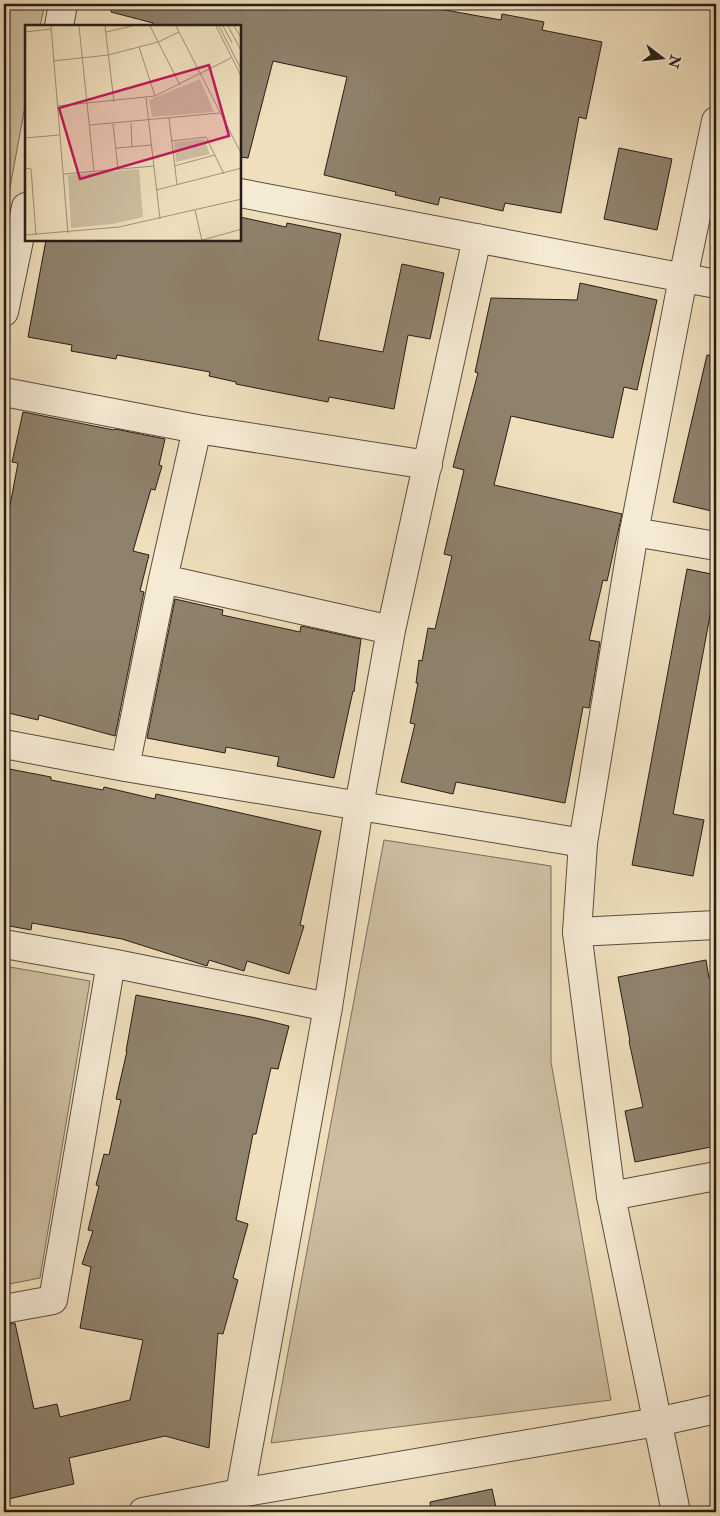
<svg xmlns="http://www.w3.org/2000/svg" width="720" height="1516" font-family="'IM FELL Double Pica',serif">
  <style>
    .green { fill: #cdbea1; stroke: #7a6e5c }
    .building { fill: #8f826d; stroke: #271d16 }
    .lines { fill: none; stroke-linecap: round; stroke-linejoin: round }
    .minor-casing { stroke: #594e40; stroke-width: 30 }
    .tertiary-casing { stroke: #594e40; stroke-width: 30 }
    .minor { stroke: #f5ead4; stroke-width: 28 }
    .tertiary { stroke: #f5ead4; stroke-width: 28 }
    .inset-road { fill: none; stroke: #9f917a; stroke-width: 1 }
    .view { fill: #c2185b; fill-opacity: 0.15; stroke: #c2185b; stroke-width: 2.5 }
    .inset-edge { fill: none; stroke: #271d16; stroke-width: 2.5 }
  </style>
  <rect width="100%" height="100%" fill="#efdfbd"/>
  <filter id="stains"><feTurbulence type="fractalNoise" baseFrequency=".004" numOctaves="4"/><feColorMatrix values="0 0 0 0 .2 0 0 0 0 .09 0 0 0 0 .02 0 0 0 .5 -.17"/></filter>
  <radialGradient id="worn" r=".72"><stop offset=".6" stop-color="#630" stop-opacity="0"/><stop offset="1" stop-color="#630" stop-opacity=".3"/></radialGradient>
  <path class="green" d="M4,4H45L40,26H26V101L4,220Z
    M384,840L551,866V1062L611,1400L271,1443Z
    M4,966L90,981L40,1278L4,1285Z"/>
  <path class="building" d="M112,4H417V5L501,20L502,14L544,22L542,30L602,42L586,119L579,117L561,213L505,203L503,211L440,197L438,205L395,195L396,192L324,175L347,77L273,61L248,158L240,157V26H152L153,23L111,12Z
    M619,148L672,159L657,230L604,219Z
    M240,217L286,227L287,223L341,234L318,340L383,352L402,264L444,273L430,339L408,335L394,409L329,397L328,402L261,389L236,384V382L209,376L210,372L117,355L116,359L71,351L72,345L28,337L46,240H240Z
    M580,283L657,300L637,390L624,387L613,438L511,416L494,485L622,514L607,581L603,580L589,640L600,642L589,708L583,707L565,803L456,782L453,794L401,782L415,724L410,723L418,683H416L419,660L422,661L428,628L435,629L452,556L444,554L464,470L453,467L478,373L475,372L491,298L577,300Z
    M707,355L716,356V512L673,502Z
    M23,412L114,430L115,429L165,439L159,465L162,466L155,490L151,489L133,551L149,555L140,591L144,592L115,736L39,715L38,720L4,712V537L18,463L12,462Z
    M687,569L716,575V606L712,605L673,814L704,820L693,876L632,865Z
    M175,599L223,610L222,615L300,632L301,626L361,639L354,692L353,691L334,778L277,766L279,757L226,747L225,753L147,738Z
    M4,768L51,777V780L103,790L104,787L155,799L156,794L321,831L300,925L304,926L289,974L247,961L244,971L209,960L207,966L122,939L32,923L31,930L4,925Z
    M706,960L709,978L716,977V1146L635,1162L625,1111L643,1107L629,1041H630L618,977Z
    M136,995L256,1018L289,1026L278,1069L271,1068L256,1134H253L236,1220L248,1224L233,1278L238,1280L223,1334L218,1333L209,1448L165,1436L69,1458L74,1484L4,1500V1324L15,1323L34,1409L57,1404L60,1417L130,1400L143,1340L80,1328L91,1267L82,1264L93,1231L88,1230L99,1186L96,1185L104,1154L109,1155L121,1100L116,1099L127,1051H126Z
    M492,1489L497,1512H431L430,1502Z"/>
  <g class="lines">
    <g class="minor-casing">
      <path id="minor" d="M59,26L63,4
        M240,193L716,284
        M4,312L26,207
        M4,392L197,429L428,465
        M634,532L716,546
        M163,579L391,630
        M4,744L125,767L583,843
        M125,767L163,579L197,429
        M577,932L716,925
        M4,944L111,963L328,1007
        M611,1196L716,1176
        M4,1309L53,1300L111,963
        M240,1493L328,1007L359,806L391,630L477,238
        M143,1512L240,1493L657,1422L716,1409"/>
    </g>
    <g class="tertiary-casing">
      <path id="tertiary" d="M676,1512L611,1196L577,932L583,843L634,532L683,278L716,121"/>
    </g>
    <use href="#minor" class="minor"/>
    <use href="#tertiary" class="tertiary"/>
  </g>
  <g transform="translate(25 25)">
    <rect width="216" height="216" fill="#efdfbd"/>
    <path d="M175,54L189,87L127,92L124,75ZM179,114L185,129L151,137L149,117ZM114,144L118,192L88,199L46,203L43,150Z" fill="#cdbea1"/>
    <path class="inset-road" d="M26,1L43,208M54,1L69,146M80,1L89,77M125,1L155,60M151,1L217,130M191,1L217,53M194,1L217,46M198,1L207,18M203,1L217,27M209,1L217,14M0,7L26,4M81,7L107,1M114,22L130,71M28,36L83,30L133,17L154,7M121,73L135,194M32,81L130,71L206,33M144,93L152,160M106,98L107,122M88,99L93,144M65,100L195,88M0,113L34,110M146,116L181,112L199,149M91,123L127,120M149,141L190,130M0,143L6,144L11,210M39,149L129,141M131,165L217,143M170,185L177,216M0,210L94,202L217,174M174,216L217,204"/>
    <path class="view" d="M184,40L204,111L55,154L34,83Z"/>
    <rect width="216" height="216" class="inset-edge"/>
  </g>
  <rect width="720" height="1516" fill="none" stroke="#efdfbd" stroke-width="20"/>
  <rect x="5" y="5" width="710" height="1506" fill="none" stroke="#271d16" stroke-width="2.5"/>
  <rect x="10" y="10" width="700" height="1496" fill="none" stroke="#271d16"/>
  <g transform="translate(662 58) rotate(106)" stroke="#f5ead4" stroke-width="4" paint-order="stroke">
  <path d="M0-4L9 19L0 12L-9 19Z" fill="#271d16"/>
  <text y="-8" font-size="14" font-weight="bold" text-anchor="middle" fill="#271d16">N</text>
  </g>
  <rect width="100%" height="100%" filter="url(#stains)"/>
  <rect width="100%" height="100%" fill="url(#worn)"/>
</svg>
